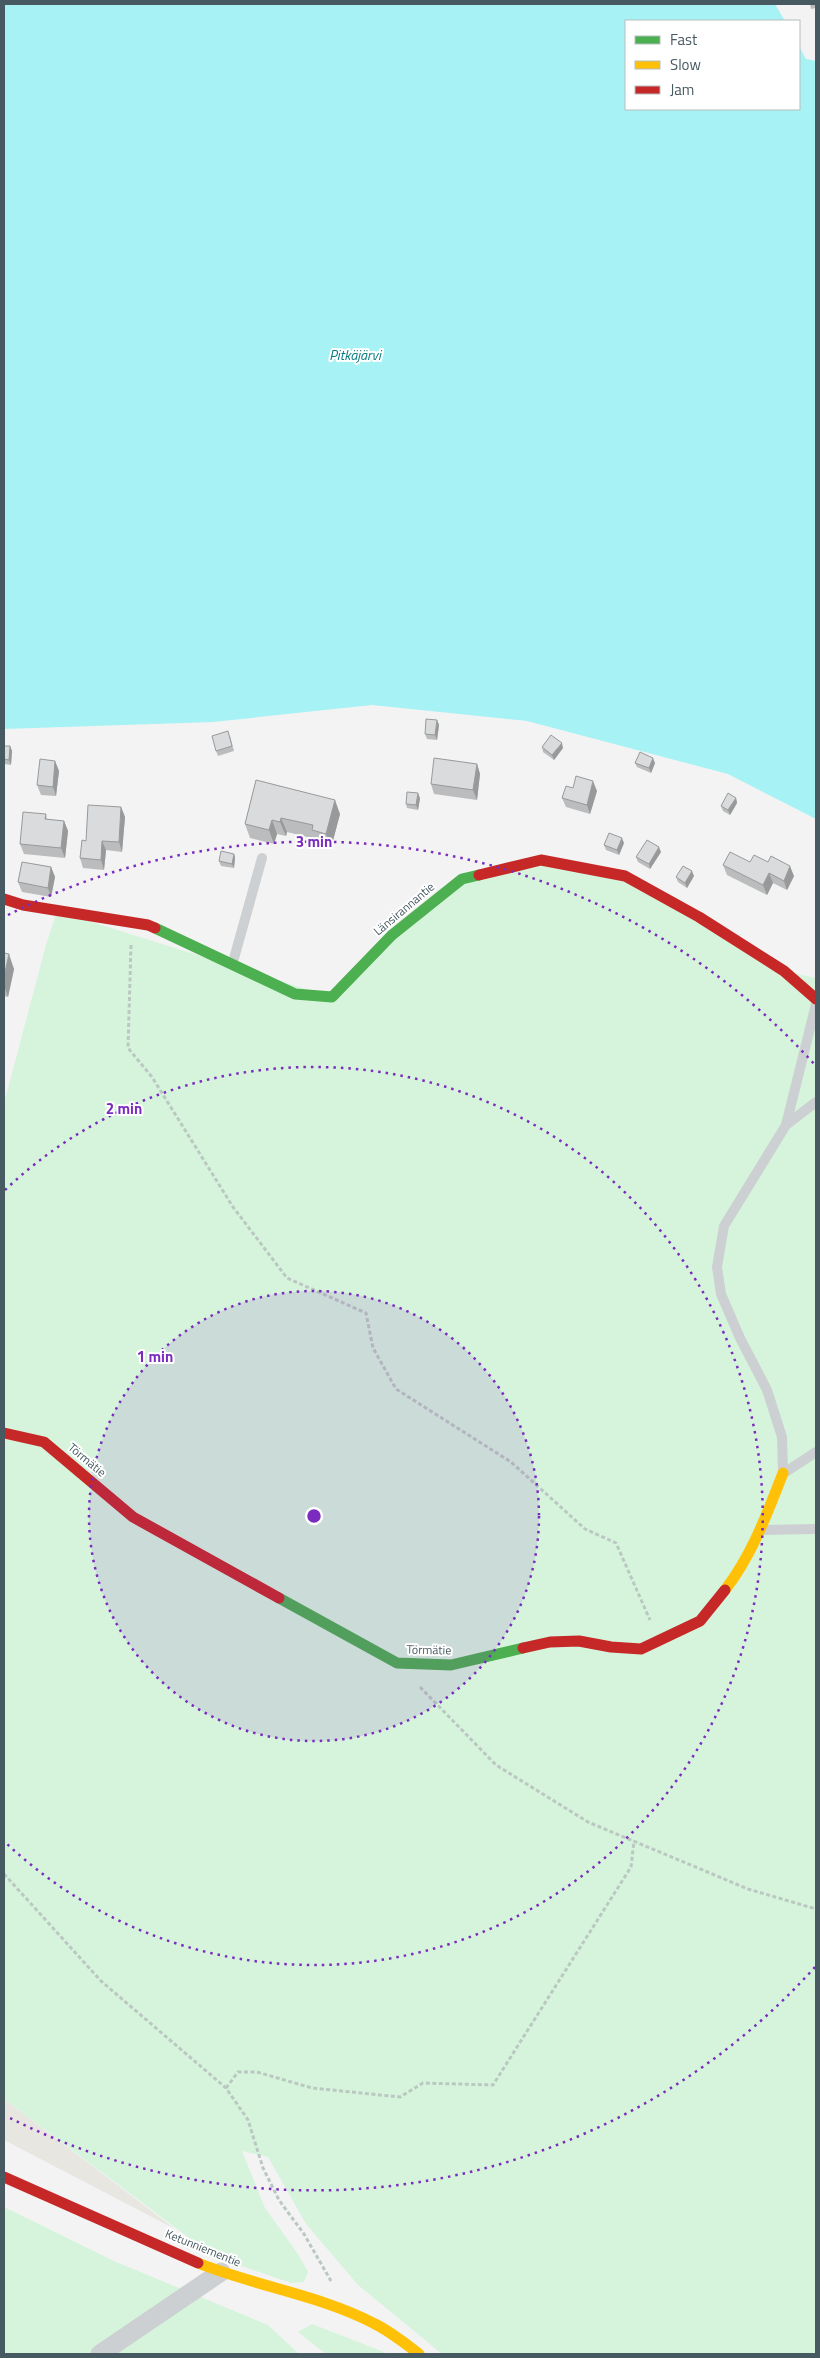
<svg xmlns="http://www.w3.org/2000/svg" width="820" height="2358" font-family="'Titillium Web',sans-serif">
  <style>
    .commercial { fill: #e7e6e1 }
    .green { fill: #d6f4dc }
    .water { fill: #a7f2f5 }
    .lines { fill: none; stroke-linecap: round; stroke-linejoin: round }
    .path { stroke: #bac8c1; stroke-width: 3; stroke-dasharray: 4 2.5; stroke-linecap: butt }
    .lane { stroke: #cdd0d2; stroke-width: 10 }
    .street { stroke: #cdd0d2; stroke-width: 19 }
    .fast { stroke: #4caf50; stroke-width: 11 }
    .slow { stroke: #ffc107; stroke-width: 11 }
    .jam { stroke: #c62828; stroke-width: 11 }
    .wall { fill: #bbbcbd }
    .shaded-wall { fill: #98999a }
    .building { fill: #d9dbdc; stroke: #98999a }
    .ring { fill: none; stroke: #7b2cbf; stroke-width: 2.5; stroke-dasharray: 2.5 5 }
    .labels { text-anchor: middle; stroke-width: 4; stroke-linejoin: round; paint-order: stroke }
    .street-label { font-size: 12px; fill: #475a62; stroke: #fff }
    .water-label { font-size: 14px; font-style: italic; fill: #067c80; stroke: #fff }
    .centre { fill: #7b2cbf; stroke: #fff; stroke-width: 2.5 }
    .ring-label { font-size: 15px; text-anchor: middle; font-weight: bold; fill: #7b2cbf; stroke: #fff; stroke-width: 4; stroke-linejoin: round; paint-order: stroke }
  </style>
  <rect width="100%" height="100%" fill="#f3f3f3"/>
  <path class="commercial" d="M4,2099L175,2229L4,2140Z"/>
  <path class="green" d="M541,860L625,876L784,971L816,978V2354H442L358,2285L306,2224L268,2157L242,2151L265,2208L298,2254L308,2272L304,2282L291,2283L213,2256L4,2099V1103L46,945L57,911L331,997L462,879Z
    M4,2207L114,2261L268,2325L299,2354H4Z
    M312,2324L384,2352L386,2354H326L298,2332Z"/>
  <path class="water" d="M4,4H775L785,21H626V109H799V46L806,59L816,61V819L728,774L527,721L372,705L213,722L4,729Z"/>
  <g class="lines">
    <path class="path" d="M131,945L128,1048L152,1077L233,1207L287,1278L366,1313L373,1348L396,1389L511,1462L585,1529L616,1543L650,1620
      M420,1687L496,1765L588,1822L748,1889L816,1909
      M4,1874L101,1981L226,2088L248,2120L263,2168L279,2200L304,2234L331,2281
      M226,2088L238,2072H257L312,2088L400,2097L423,2083L493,2085L631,1867L634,1841"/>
    <path class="lane" d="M233,962L262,858
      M786,1125L816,1004
      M783,1472L782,1437L767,1390L740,1338L721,1294L717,1267L724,1226L786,1125L816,1102
      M784,1473L816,1452
      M762,1530L816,1529"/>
    <path class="street" d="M100,2354L221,2272"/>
    <path class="fast" d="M155,928L295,994L332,997L392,935L462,879L479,875
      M279,1598L397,1663L451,1665L523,1648"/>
    <path class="slow" d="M725,1590C752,1555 767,1514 783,1473
      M198,2263C255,2286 323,2296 375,2324C391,2332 405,2343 419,2354"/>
    <path class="jam" d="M479,875L541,860L625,876L699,917L784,971L816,999
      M4,899L23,905L148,925L155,928
      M4,1433L44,1442L133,1517L279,1598
      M523,1648L550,1642L579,1641L611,1647L641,1649L700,1621L725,1590
      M4,2177L198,2263"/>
  </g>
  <path class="wall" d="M810,4H816V8L811,9Z
    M437,720L439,725L437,740L427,739L425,734Z
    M230,736L234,751L218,756L216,751Z
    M4,746H10L12,751L11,765L4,764Z
    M542,747L563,748L554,760L543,752Z
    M55,761L59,771L56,796L41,795L37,785Z
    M635,763H655L651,773L637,767Z
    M477,764L480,774L477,800L434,794L431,784Z
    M256,780L340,814L331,848L317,844L315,839L287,832L286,836L277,834L274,844L250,838L245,824Z
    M573,788L597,791L590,814L566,807L562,798Z
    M420,798L418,810L407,808L406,804Z
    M736,798L737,803L730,815L723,811L721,806Z
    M121,807L125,817L122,852L106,850L104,870L83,868L80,858L86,841Z
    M46,814L47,819L64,821L68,831L65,858L24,854L20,844Z
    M624,843L619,855L606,850L604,845Z
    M661,852L650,869L638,862L636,857Z
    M234,854L235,858L234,868L221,866L219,861Z
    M750,862L794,876L787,890L773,883L767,895L727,875L723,865Z
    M51,867L55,877L51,897L22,892L18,882Z
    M694,876L687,888L678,882L676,877Z
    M4,953L14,969L8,997L4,996Z"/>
  <path class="shaded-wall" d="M437,720L439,725L437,740L435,735Z
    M562,743L563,748L554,760L552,755Z
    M10,746L12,751L11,765L9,760Z
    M653,758L655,763L651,773L649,768Z
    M55,761L59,771L56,796L53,787Z
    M477,764L480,774L477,800L473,790Z
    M593,781L597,791L590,814L587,805Z
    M418,793L420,798L418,810L416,805Z
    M736,798L737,803L730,815L728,810Z
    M335,800L340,814L331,848L326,834Z
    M121,807L125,817L122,852L119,842Z
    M281,818L287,832L286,836L280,822Z
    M272,820L277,834L274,844L269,830Z
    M64,821L68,831L65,858L61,848Z
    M622,838L624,843L619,855L617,850Z
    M102,841L106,850L104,870L101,860Z
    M659,847L661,852L650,869L649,864Z
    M234,854L235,858L234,868L232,864Z
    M790,866L794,876L787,890L784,881Z
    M51,867L55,877L51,897L48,888Z
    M692,871L694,876L687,888L685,883Z
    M769,873L773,883L767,895L763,885Z
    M9,954L14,969L8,997L4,986V977Z"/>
  <path class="building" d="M426,719L437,720L435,735L425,734Z
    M228,731L232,746L216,751L212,736Z
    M551,735L562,743L552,755L542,747Z
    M4,746H10L9,760L4,759Z
    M640,752L653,758L649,768L635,763Z
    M434,758L477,764L473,790L431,784Z
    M40,759L55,761L53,787L37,785Z
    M576,776L593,781L587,805L562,798L566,786L573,788Z
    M256,780L335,800L326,834L312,830L313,825L281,818L280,822L272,820L269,830L245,824Z
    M407,792L418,793L416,805L406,804Z
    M728,793L736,798L728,810L721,806Z
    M88,805L121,807L119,842L102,841L101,860L80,858L82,840L86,841Z
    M23,812L46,814L45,819L64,821L61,848L20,844Z
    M609,833L622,838L617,850L604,845Z
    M647,840L659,847L649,864L636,857Z
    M221,851L234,854L232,864L219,861Z
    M730,852L750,862L754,855L768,862L771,856L790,866L784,881L769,873L763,885L723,865Z
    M22,862L51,867L48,888L18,882Z
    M683,866L692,871L685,883L676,877Z
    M4,953L9,954L4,977Z"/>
  <circle cx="314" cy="1516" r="225" fill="#7b2cbf" fill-opacity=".12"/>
  <g class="ring">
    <circle cx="314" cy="1516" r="225"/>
    <path d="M5 1190A449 449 0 1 1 5 1842"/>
    <path d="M815 1967A674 674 0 0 1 8 2117M8 915A674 674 0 0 1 815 1065"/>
  </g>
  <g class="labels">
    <g class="street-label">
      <text transform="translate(404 909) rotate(-40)" y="4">Länsirannantie</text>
      <text transform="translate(87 1460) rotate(40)" y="4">Törmätie</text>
      <text transform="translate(429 1650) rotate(1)" y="4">Törmätie</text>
      <text transform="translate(203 2248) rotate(22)" y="4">Ketunniementie</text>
    </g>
    <g class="water-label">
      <text x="355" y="360">Pitkäjärvi</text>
    </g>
  </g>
  <circle cx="314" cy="1516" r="8" class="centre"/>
  <g class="ring-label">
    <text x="314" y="847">3 min</text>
    <text x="124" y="1114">2 min</text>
    <text x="155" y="1362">1 min</text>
  </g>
  <rect width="820" height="2358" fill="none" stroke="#475a62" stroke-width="10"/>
  <rect x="625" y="20" width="175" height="90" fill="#ffffff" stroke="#b5bdc0"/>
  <rect x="635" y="36" width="25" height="8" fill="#4caf50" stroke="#b5bdc0"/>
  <text x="670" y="45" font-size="15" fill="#475a62">Fast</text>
  <rect x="635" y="61" width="25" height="8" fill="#ffc107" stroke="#b5bdc0"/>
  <text x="670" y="70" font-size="15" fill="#475a62">Slow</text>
  <rect x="635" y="86" width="25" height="8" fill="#c62828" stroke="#b5bdc0"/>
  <text x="670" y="95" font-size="15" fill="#475a62">Jam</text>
</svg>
